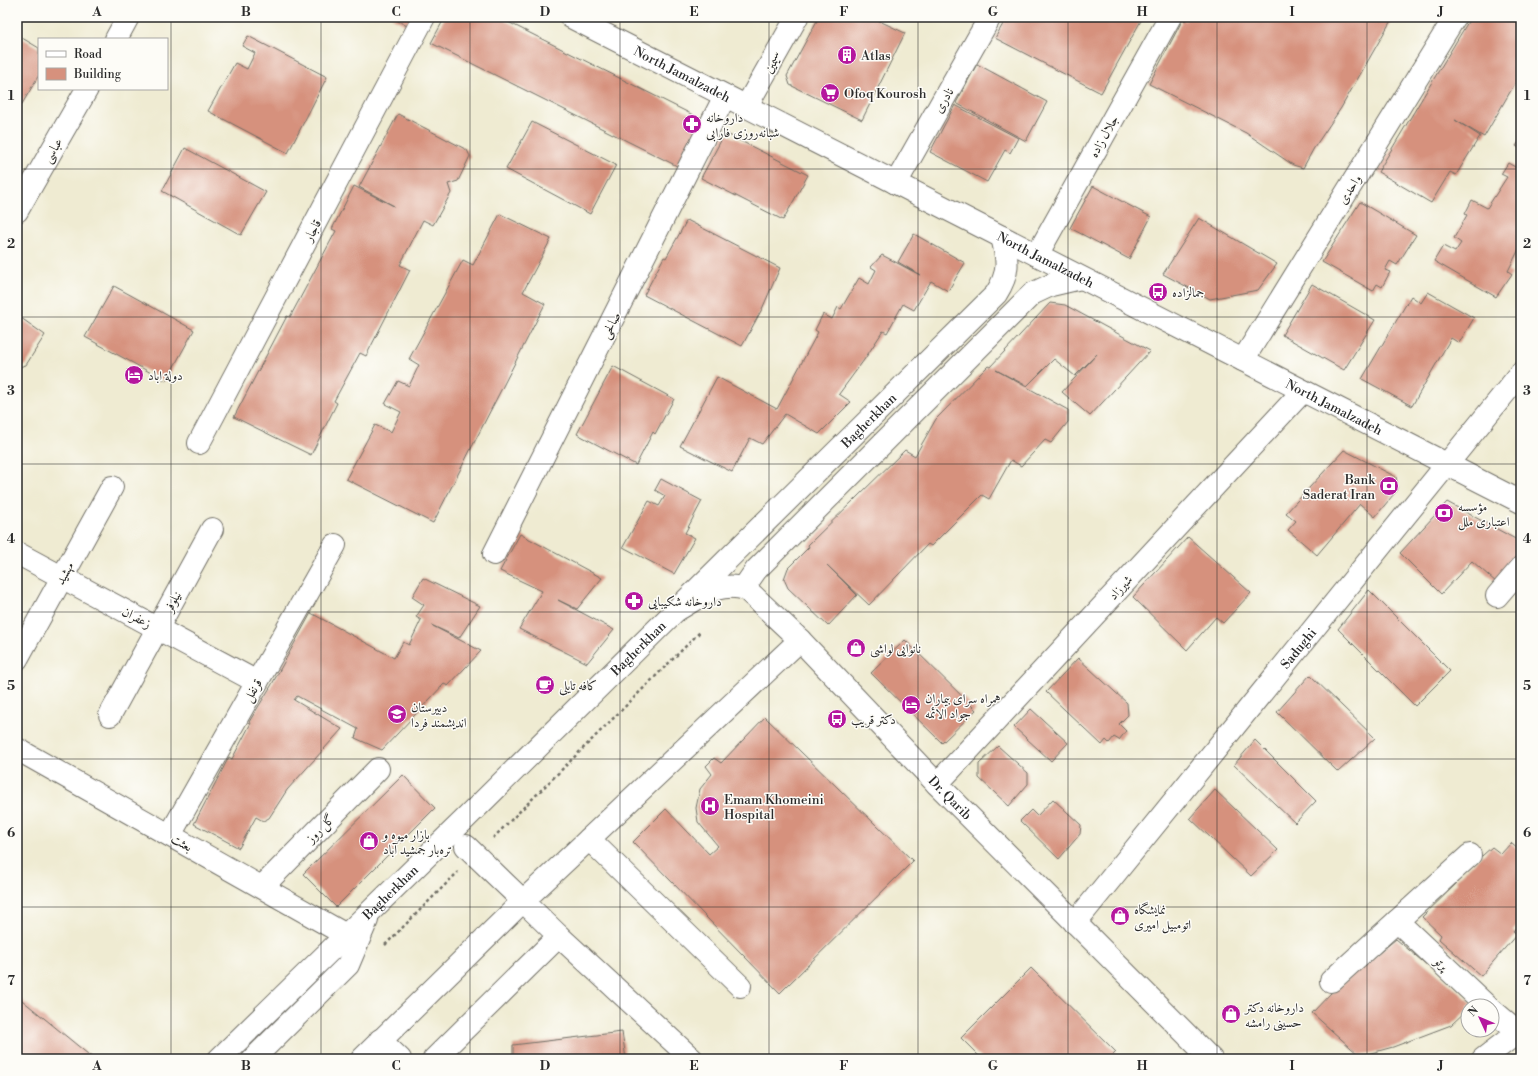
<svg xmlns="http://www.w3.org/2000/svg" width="1538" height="1076" font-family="'Libre Bodoni',Amiri,serif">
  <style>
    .building { fill: #d6917d }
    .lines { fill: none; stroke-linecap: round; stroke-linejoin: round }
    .minor-casing { stroke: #706e65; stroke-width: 24 }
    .major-casing { stroke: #706e65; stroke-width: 24 }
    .path { stroke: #706e65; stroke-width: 2.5; stroke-dasharray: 3 3; stroke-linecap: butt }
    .minor { stroke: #fff; stroke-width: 22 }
    .major { stroke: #fff; stroke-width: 22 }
    .grid { fill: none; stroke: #2b2b2b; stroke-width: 1; stroke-opacity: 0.55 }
    .labels { text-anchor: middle; stroke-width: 3; stroke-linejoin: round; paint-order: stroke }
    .poi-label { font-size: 13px; fill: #2b2b2b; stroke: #fdfcf7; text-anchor: start }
    .street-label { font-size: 13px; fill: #2b2b2b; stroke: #fdfcf7 }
    .neatline { fill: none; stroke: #2b2b2b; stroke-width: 1.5 }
    .grid-label { font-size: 13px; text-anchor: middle; font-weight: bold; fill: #2b2b2b }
  </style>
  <rect width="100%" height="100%" fill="#fdfcf7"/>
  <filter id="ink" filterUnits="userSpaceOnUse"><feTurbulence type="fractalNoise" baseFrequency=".025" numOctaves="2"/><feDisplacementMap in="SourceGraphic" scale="8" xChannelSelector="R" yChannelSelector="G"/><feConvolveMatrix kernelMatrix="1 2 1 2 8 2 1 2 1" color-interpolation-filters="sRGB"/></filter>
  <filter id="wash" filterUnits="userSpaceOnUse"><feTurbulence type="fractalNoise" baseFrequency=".012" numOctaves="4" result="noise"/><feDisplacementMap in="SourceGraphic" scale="16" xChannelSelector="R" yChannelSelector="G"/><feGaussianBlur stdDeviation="0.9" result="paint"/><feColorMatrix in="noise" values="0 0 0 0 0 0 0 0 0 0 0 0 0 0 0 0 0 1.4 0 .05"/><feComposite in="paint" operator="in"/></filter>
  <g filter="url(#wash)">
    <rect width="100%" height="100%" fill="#efebd2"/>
    <g id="blocks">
      <path class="building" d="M391,17H412L407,26Z
        M445,17H498L701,119L677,166L431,43Z
        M819,17H871L905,33L862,120L790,85L787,76Z
        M1007,17H1143L1101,93L995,38Z
        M1187,17H1393L1341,108L1314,148L1303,168L1293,165L1246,133L1149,84L1183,19L1185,21Z
        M1471,17H1521V73L1484,137L1455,120L1480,136L1456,175L1450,172L1431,203L1378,172Z
        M17,35L39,48V75L22,104L17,102Z
        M248,36L327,77L288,153L208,111L235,63L247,69L255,53L242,46Z
        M977,64L1047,102L1026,141L956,103Z
        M955,105L1018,138L1010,153L1005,150L987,182L930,152Z
        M398,114L467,150L470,156L458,181L448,184L451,193L433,225L423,220L400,265L410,270L366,356L360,353L334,401L337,403L311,455L234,417L287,316L290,317L336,231L332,229L354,186L394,206L359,187Z
        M532,122L616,165L590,214L506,169Z
        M725,133L808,175L783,220L701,178Z
        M1521,139V149L1516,146Z
        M185,148L266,192L241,235L162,191Z
        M1521,161V245L1508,271L1512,274L1496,297L1434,261L1443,246L1455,252L1461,243L1454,238L1467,215L1465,214L1472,200L1487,208L1507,177L1501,174L1508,163L1517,168Z
        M1093,186L1151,217L1129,259L1070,228Z
        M1360,202L1416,235L1397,265L1390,261L1385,270L1390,272L1382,287L1377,284L1373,291L1322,262Z
        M500,214L551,239L523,292L545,304L433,523L346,479L375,425L391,432L401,412L385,404L398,381L409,386L419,365L409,359L463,260L473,265Z
        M1199,218L1277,264L1258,290L1210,299L1163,274Z
        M687,220L780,268L762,309L742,346L644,295L664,257L666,258Z
        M914,234L965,263L948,291L931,281L914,310L903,304L887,333L883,331L864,360L839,394L851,402L819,434L785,414L762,444L750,438L732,472L680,446L717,377L777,409L818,332L815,330L823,314L832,319L838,307L841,309L859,278L869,284L876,270L871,267L882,255L920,275L898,262Z
        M1312,284L1375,320L1344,370L1282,335Z
        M114,286L194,330L166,381L85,337Z
        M1428,292L1474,318L1459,343L1451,338L1412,406L1362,379L1411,296L1421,303Z
        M1050,303L1065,305L1150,351L1090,416L1062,392L1097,354L1075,376L1054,359L1027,386L996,370L1068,410V422L1051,443L1045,440L1021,466L1011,460L989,499L982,495L931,546L928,544L869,605L827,565L857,595L828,626L788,588L784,579L788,568L809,547L808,545L905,450L915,456L936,419L988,366L990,367Z
        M17,315L45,335L26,365L19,367L17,365Z
        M613,366L674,399L655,434L653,432L636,465L577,434Z
        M1344,450L1396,477L1398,489L1375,517L1360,504L1317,555L1288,530L1296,521L1286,513Z
        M661,479L702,501L685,533L695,538L674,574L623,547L649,501L659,506L665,496L655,490Z
        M1447,502L1521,542V557L1497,583L1472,561L1441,594L1400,553Z
        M520,534L602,578L577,609L558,600L614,630L587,663L519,629L542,591L500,571Z
        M1188,537L1251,593L1223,623L1216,617L1187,650L1133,597Z
        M423,578L480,606L459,638L431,625L481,651L448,686L444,684L382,750L355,738L358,729L297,696L294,700L342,729L287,790L269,818L263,821L256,817L239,848L194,824L229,757L232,759L251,723L249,722L271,686L311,613L394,658L403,642L409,645L421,620L416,617L424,605L412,597Z
        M1369,590L1450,671L1415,706L1338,629Z
        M905,640L976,710L942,743L871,673Z
        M1078,658L1127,703L1128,715L1119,724L1126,731L1119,740L1114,737L1109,743L1106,740L1102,745L1046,692Z
        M1310,675L1375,738L1338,772L1277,712Z
        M1031,709L1068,743L1051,761L1014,727Z
        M765,717L913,861L780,993L633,842L666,809L709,854L718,846L698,822L696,808L700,789L712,774L706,766L714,758L721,763Z
        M1255,740L1316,801L1295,823L1234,765Z
        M998,746L1028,773V784L1009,806L979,778V764Z
        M403,775L435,808L336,907L303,874Z
        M1215,790L1278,850L1251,876L1190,818Z
        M1053,799L1081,825L1080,834L1059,859L1020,821L1031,810L1037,816Z
        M1511,843L1521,852V922L1513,931L1517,934L1481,976L1439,939L1441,935L1422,917L1457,883L1455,880L1492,847L1501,854Z
        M1396,939L1473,1004L1468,1006V1009L1451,1025L1393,1047L1360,1056L1312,1013L1331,993Z
        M1031,968L1116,1052L1109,1059H982L961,1038Z
        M17,996L94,1059H17Z
        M622,1032L626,1059H513V1045Z"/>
    </g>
  </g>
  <g filter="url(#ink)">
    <use href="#blocks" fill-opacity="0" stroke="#706e65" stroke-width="1"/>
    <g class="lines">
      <g class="minor-casing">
        <g id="minor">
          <path d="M116,39L128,17"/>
          <path d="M746,107L797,17"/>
          <path d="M896,183L990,17"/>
          <path d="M17,211L87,89"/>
          <path d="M1037,255L1170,17"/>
          <path d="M1243,360L1455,17"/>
          <path d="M199,443L424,17"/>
          <path d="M17,553L257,682"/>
          <path d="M494,554L725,96"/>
          <path d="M746,589L747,583L756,570L1032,294L1051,285L1081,278"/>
          <path d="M1497,596L1521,568"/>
          <path d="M17,659L112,487"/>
          <path d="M110,715L212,529"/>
          <path d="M17,749L346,935"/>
          <path d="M937,784L1303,391"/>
          <path d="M170,835L335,545"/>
          <path d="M466,846L523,901L589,839"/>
          <path d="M262,887L378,769"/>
          <path d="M1397,921L1487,1006"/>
          <path id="s1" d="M1075,923L1521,373"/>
          <path d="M559,936L692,1059"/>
          <path d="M1331,981L1470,855"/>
          <path d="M740,986L589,839L800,640"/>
          <path d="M1492,1010L1518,1032"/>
          <path d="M380,1040L400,1059"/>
          <path id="s2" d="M219,1059L463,821L996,294C1010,272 1008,261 1002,237"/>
          <path d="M253,1059L348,965L367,920"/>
          <path d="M362,1059L523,901L559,936L434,1059"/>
        </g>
      </g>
      <g class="major-casing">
        <g id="major">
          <path id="s3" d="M571,17L1521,502"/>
          <path id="s4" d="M675,611C699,598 718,580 746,589L800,640L937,784L1211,1059"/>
          <path d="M1483,1059L1521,1030"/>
        </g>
      </g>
      <path class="path" d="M493,838L701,631
        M385,945L458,872"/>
      <use href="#minor" class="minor"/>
      <use href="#major" class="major"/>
    </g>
  </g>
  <path class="grid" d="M171,17V1059M321,17V1059M470,17V1059M620,17V1059M769,17V1059M918,17V1059M1068,17V1059M1217,17V1059M1367,17V1059M17,169H1521M17,317H1521M17,464H1521M17,612H1521M17,759H1521M17,907H1521"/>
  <defs>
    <g id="building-disc" transform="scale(1)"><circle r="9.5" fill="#b5179e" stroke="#fdfcf7"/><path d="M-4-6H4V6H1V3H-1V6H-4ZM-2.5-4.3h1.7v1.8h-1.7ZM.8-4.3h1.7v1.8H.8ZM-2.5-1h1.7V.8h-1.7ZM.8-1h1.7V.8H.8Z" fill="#fff"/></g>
    <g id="supermarket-disc" transform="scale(1)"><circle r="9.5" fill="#b5179e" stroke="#fdfcf7"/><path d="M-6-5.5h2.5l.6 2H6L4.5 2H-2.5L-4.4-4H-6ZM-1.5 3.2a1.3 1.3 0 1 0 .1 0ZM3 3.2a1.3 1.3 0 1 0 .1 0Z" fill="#fff"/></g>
    <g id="pharmacy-disc" transform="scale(1)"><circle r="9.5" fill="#b5179e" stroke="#fdfcf7"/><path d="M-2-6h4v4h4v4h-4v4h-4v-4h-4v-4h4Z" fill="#fff"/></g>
    <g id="bus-disc" transform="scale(1)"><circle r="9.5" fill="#b5179e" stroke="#fdfcf7"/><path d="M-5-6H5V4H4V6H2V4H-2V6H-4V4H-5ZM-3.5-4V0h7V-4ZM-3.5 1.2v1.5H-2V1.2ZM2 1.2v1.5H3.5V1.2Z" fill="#fff"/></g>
    <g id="hotel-disc" transform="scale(1)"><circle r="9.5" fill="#b5179e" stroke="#fdfcf7"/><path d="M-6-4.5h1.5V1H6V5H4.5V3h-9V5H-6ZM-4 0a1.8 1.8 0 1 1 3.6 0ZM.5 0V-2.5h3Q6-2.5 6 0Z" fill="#fff"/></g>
    <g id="bank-disc" transform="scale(1)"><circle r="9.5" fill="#b5179e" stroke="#fdfcf7"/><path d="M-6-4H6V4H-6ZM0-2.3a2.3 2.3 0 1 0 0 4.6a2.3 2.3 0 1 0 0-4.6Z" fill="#fff"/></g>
    <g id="shop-disc" transform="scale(1)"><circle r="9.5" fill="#b5179e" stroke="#fdfcf7"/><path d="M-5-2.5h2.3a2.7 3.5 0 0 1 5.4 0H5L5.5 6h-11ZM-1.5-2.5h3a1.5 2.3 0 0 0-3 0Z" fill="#fff"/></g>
    <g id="cafe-disc" transform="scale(1)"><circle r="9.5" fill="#b5179e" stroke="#fdfcf7"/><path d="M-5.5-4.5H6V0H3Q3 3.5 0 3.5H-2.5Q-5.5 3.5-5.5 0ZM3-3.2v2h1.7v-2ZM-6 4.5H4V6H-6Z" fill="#fff"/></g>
    <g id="school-disc" transform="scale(1)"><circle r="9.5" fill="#b5179e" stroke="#fdfcf7"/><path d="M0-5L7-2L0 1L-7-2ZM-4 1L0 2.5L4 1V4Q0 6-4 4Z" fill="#fff"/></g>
    <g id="hospital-disc" transform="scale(1)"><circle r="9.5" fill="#b5179e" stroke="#fdfcf7"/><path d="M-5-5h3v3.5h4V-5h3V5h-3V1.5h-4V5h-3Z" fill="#fff"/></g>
  </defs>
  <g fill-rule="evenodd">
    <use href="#building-disc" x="847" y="55"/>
    <use href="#supermarket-disc" x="830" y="93"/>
    <use href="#pharmacy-disc" x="692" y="124"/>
    <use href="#bus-disc" x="1158" y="292"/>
    <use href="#hotel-disc" x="134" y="375"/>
    <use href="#bank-disc" x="1389" y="486"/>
    <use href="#bank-disc" x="1444" y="513"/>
    <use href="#pharmacy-disc" x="634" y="601"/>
    <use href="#shop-disc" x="856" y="648"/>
    <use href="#cafe-disc" x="545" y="685"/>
    <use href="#hotel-disc" x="911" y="705"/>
    <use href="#school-disc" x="397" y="714"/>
    <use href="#bus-disc" x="837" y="719"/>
    <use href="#hospital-disc" x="710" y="806"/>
    <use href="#shop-disc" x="369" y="841"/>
    <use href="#shop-disc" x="1120" y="916"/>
    <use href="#shop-disc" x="1231" y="1014"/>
  </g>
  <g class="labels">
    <g class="poi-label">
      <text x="861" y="60">Atlas</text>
      <text x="844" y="98">Ofoq Kourosh</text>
      <text x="706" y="122">داروخانه<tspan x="706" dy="15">شبانه‌روزی فارابی</tspan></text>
      <text x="1172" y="297">جمالزاده</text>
      <text x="148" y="380">دولة اباد</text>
      <text x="1375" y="484" text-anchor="end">Bank<tspan x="1375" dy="15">Saderat Iran</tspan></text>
      <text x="1458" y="511">مؤسسه<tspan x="1458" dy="15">اعتباری ملل</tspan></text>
      <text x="648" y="606">داروخانه شکیبایی</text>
      <text x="870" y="653">نانوایی لواشی</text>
      <text x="559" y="690">کافه تایلی</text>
      <text x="925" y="703">همراه سرای بیماران<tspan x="925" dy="15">جواد الائمه</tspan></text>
      <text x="411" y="712">دبیرستان<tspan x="411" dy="15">اندیشمند فردا</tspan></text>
      <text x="851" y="724">دکتر قریب</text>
      <text x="724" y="804">Emam Khomeini<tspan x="724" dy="15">Hospital</tspan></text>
      <text x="383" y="839">بازار میوه و<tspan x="383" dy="15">تره‌بار جمشید آباد</tspan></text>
      <text x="1134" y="914">نمایشگاه<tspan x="1134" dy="15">اتومبیل امیری</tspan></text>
      <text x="1245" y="1012">داروخانه دکتر<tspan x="1245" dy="15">حسینی رامشه</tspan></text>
    </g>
    <g class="street-label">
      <text transform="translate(772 62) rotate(-60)" y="5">سیمین</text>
      <text dy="5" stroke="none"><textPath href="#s3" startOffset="125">North Jamalzadeh</textPath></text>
      <text transform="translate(943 100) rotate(-60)" y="5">نادری</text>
      <text transform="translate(1103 136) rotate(-61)" y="5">جلال زاده</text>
      <text transform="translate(52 150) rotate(-60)" y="5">عباسی</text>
      <text transform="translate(1349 189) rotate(-58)" y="5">واحدی</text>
      <text transform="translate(312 230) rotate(-62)" y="5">قاجار</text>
      <text dy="5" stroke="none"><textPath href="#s3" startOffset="533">North Jamalzadeh</textPath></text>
      <text transform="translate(610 325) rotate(-63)" y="5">صالحی</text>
      <text dy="5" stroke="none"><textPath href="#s3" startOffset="857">North Jamalzadeh</textPath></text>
      <text dy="5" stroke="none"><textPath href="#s2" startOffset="911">Bagherkhan</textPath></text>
      <text transform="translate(64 573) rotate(-61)" y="5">مهشید</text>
      <text transform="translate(1120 587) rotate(-47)" y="5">شیرزاد</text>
      <text transform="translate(172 601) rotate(-61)" y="5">نیلوفر</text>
      <text transform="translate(137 617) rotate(28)" y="5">زعفران</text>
      <text dy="5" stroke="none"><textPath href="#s2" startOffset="587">Bagherkhan</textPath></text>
      <text dy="5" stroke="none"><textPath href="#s1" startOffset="354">Sadughi</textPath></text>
      <text transform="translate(252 690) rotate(-60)" y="5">قرنفل</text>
      <text dy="5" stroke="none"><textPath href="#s4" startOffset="369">Dr. Qarib</textPath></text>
      <text transform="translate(320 828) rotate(-45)" y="5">گل روز</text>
      <text transform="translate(182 842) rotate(29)" y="5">بعثت</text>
      <text dy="5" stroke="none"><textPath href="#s2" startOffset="239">Bagherkhan</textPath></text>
      <text transform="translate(1442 963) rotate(43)" y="5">پرتو</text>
    </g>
  </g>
  <rect width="1538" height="1076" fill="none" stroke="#fdfcf7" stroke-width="44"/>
  <rect x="38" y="38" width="130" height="52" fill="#fdfcf7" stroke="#a9a8a5"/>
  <rect x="46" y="51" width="20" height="6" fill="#ffffff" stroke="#a9a8a5"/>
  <text x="74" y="58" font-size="12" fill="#2b2b2b">Road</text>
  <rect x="46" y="68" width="20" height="12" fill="#d6917d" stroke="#a9a8a5"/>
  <text x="74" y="78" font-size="12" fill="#2b2b2b">Building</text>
  <g transform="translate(1480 1018) rotate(314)"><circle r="19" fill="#fdfcf7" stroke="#a9a8a5"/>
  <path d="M0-3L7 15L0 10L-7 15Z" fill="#b5179e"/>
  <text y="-6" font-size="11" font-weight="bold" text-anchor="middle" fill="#2b2b2b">N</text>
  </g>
  <rect x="22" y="22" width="1494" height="1032" class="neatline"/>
  <g class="grid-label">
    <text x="97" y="16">A</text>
    <text x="246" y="16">B</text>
    <text x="396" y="16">C</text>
    <text x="545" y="16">D</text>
    <text x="694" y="16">E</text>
    <text x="844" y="16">F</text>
    <text x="993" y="16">G</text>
    <text x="1142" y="16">H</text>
    <text x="1292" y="16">I</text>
    <text x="1441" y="16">J</text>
    <text x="11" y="100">1</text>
    <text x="1527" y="100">1</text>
    <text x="11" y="248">2</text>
    <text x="1527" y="248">2</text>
    <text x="11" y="395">3</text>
    <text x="1527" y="395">3</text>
    <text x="11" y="543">4</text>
    <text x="1527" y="543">4</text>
    <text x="11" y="690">5</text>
    <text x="1527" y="690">5</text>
    <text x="11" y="837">6</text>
    <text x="1527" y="837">6</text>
    <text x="11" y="985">7</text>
    <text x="1527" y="985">7</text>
    <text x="97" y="1070">A</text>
    <text x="246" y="1070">B</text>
    <text x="396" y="1070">C</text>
    <text x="545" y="1070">D</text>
    <text x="694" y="1070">E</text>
    <text x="844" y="1070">F</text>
    <text x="993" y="1070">G</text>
    <text x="1142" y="1070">H</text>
    <text x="1292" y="1070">I</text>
    <text x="1441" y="1070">J</text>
  </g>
</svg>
